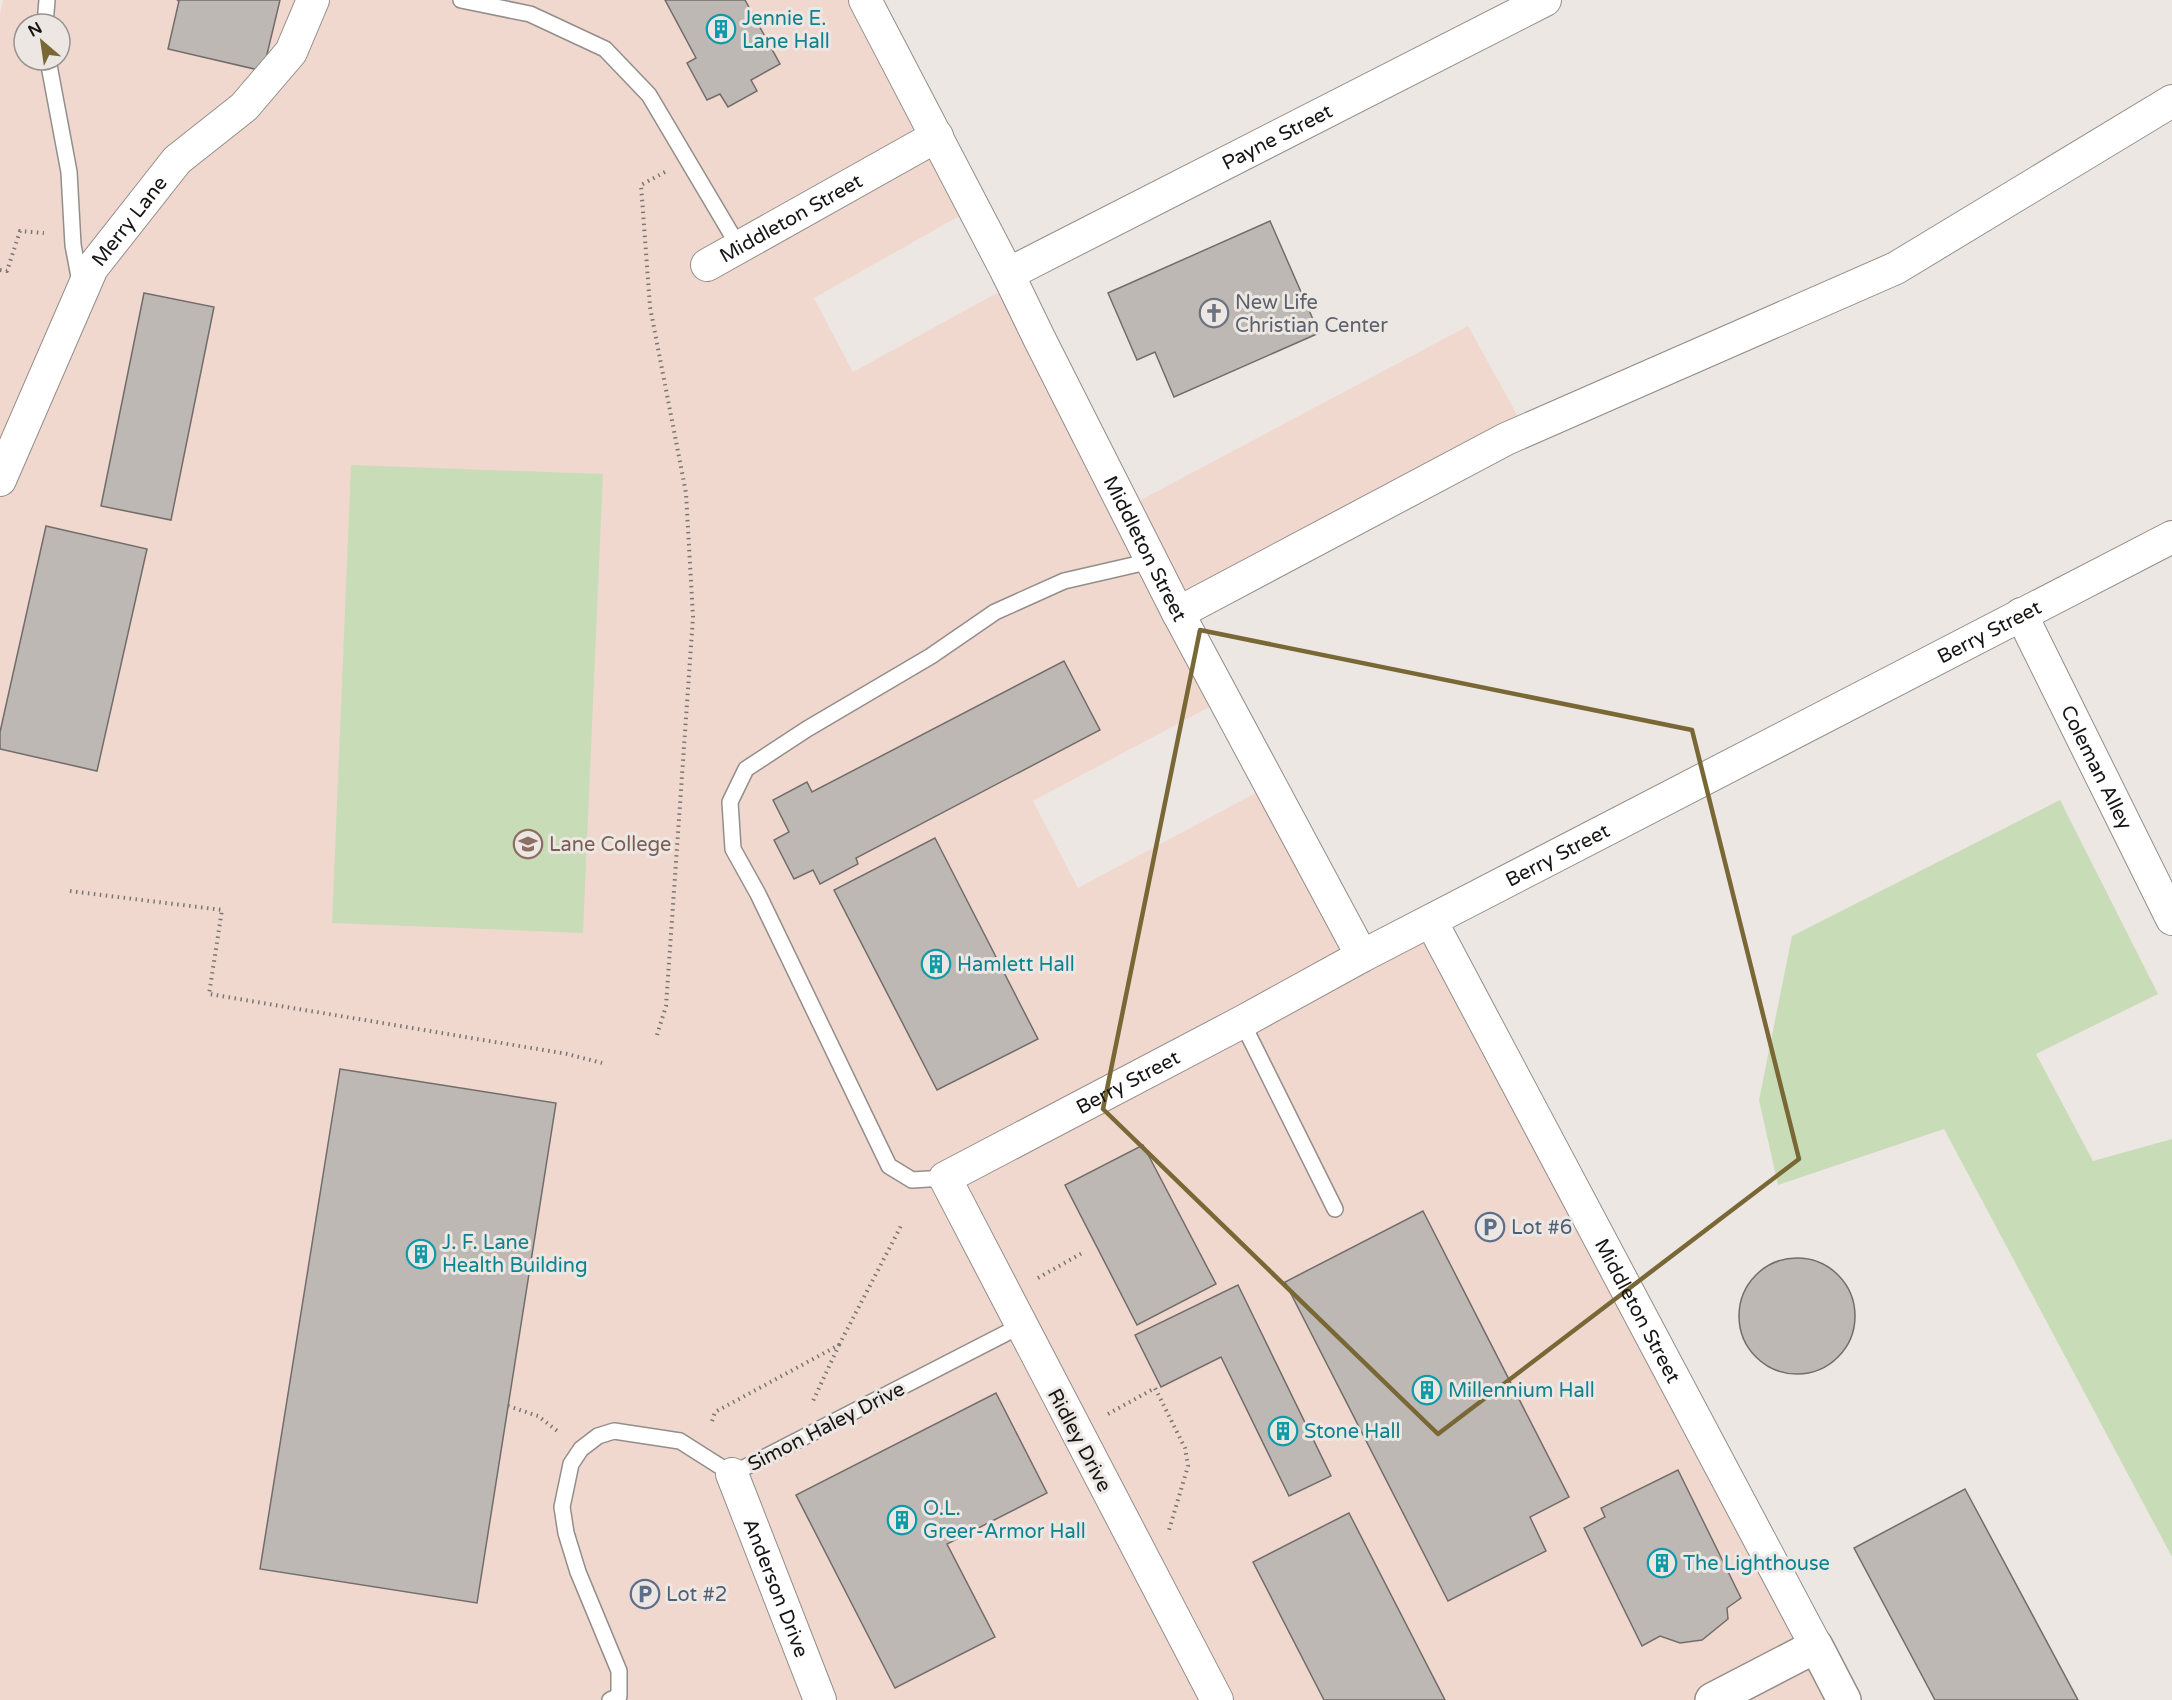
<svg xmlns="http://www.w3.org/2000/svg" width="2172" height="1700" font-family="'Varela Round',sans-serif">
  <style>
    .education { fill: #f1d8cf; fill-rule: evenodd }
    .green { fill: #c8ddb7 }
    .building { fill: #beb8b4; stroke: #726d6a; stroke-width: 1.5 }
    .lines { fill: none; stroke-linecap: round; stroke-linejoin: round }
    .lane-casing { stroke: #938e8a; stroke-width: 18 }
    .street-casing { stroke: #938e8a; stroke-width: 34 }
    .secondary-casing { stroke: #938e8a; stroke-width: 36 }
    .path { stroke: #7a7673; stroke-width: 4; stroke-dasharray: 1.5 4.5; stroke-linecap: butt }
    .lane { stroke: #fff; stroke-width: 15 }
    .street { stroke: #fff; stroke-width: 32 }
    .secondary { stroke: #fff; stroke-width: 33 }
    .marked { fill: none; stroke: #796836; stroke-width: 4.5; stroke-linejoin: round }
    .labels { text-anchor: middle; stroke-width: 6; stroke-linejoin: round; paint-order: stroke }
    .culture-label { font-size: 20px; fill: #0d838f; stroke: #ede7e3; text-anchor: start }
    .street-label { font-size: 20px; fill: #171514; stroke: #ede7e3 }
    .worship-label { font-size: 20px; fill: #5b616d; stroke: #ede7e3; text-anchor: start }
    .education-label { font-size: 20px; fill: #785e54; stroke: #ede7e3; text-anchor: start }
    .service-label { font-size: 20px; fill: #4e5e75; stroke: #ede7e3; text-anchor: start }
  </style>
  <rect width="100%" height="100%" fill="#ede7e3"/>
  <path class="education" d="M3,0H853L963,214L814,298L853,372L995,294L1010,290L1135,503L1468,326L1520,420L1167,610L1217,703L1033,801L1078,888L1263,789L1359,970L1427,934L1829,1700H0V14ZM24,24H60V60H24Z"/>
  <path class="green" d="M351,465L603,474L583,933L332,923Z
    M2060,800L2158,994L2036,1054L2093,1161L2172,1139V1557L1944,1129L1778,1185L1759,1100L1792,936Z"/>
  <path class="building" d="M177,0H280L263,71L168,49L179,1Z
    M665,0H745L780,64L751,80L757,91L728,107L720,94L707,100L687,63L696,58Z
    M1270,221L1319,333L1174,397L1155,352L1137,360L1108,293Z
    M144,293L214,307L171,520L101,506Z
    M46,526L147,549L97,771L0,749V732Z
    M1064,661L1100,730L856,858L858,864L820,884L813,870L794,879L774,840L789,832L773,800L807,782L812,792Z
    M935,838L1038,1039L937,1090L834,890Z
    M340,1069L556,1103L477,1603L260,1569Z
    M1143,1145L1216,1284L1137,1325L1065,1185Z
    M1423,1211L1569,1497L1530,1517L1546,1551L1448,1601L1285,1282Z
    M1739 1316a58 58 0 1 1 116 0a58 58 0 1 1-116 0Z
    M1238,1285L1331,1476L1289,1496L1221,1357L1161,1387L1135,1335Z
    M996,1393L1047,1493L947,1544L995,1637L895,1688L796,1495Z
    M1678,1470L1741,1598L1727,1608L1728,1619L1702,1640L1680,1643L1660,1636L1642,1646L1584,1528L1605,1517L1601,1508Z
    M1965,1489L2078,1700H1935L1854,1548Z
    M1349,1513L1445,1700H1324L1253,1562Z"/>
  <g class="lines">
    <g class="lane-casing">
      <path id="lane" d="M461,0L530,14L605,49L649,95L739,247
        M45,24L47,0
        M48,60L69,172L73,245L80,282
        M1242,1022L1335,1209
        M945,1178L912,1180L889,1166L758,894L733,849L730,802L746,769L807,729L931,656L995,612L1064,581L1151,561
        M610,1700L619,1696V1671L578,1572L566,1533L562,1507L571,1464L581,1449L598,1436L614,1431L680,1441L732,1474L1020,1326"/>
    </g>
    <g class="street-casing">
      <g id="street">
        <path id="s1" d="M865,0L1008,274L1039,338L1178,613L1362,956"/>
        <path id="s2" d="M707,265L937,136"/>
        <path id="s3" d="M1008,274L1545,0"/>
        <path id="s4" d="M0,480L92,268L177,160L244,107L291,52L313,0"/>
        <path d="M1178,613L1506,439L1896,268L2172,101"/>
        <path id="s5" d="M2021,614L2172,919"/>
        <path id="s6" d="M1431,921L1816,1646"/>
        <path id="s7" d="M732,1474L820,1700"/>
        <path id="s8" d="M1217,1700L945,1178L1242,1022L1362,956L2172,537"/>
      </g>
    </g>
    <g class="secondary-casing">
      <path id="secondary" d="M1712,1700L1816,1646L1844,1700"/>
    </g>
    <path class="path" d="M0,270L7,271L20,231L44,233
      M70,891L222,910L209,994L567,1054L602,1063
      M657,1035L666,1006L693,617L686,493L650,307L641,185L665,172
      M1038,1278L1084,1252
      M839,1345L902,1224
      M508,1406L538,1416L560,1433
      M1108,1414L1155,1388L1185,1448L1188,1466L1169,1530
      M712,1421L715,1412L839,1345L813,1401"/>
    <use href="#lane" class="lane"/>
    <use href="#street" class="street"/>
    <use href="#secondary" class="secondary"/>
  </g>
  <path class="marked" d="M1200,630L1692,730L1799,1159L1438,1434L1103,1109Z"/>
  <defs>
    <g id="building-ring" transform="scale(1.5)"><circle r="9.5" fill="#ede7e3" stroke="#0f9aa8" stroke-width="1.5"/><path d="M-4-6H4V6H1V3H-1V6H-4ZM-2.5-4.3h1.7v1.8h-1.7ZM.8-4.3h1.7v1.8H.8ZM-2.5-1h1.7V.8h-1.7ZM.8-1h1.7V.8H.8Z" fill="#0f9aa8"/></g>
    <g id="church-ring" transform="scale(1.5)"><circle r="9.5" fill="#ede7e3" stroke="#6b7280" stroke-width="1.5"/><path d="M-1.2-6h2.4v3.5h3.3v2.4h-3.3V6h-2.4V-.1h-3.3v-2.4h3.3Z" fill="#6b7280"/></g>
    <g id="university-ring" transform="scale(1.5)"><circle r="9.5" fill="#ede7e3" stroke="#8d6e63" stroke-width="1.5"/><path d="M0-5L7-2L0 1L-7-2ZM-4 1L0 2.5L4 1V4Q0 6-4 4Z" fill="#8d6e63"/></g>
    <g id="parking-ring" transform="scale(1.5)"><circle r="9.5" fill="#ede7e3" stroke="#5c6f8a" stroke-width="1.5"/><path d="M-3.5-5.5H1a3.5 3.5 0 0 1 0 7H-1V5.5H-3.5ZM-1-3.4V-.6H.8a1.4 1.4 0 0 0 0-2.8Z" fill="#5c6f8a"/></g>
  </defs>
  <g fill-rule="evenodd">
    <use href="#building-ring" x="721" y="29"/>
    <use href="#church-ring" x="1214" y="313"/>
    <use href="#university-ring" x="528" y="844"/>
    <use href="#building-ring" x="936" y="964"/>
    <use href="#parking-ring" x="1490" y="1227"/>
    <use href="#building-ring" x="421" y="1254"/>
    <use href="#building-ring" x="1427" y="1390"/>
    <use href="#building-ring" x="1283" y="1431"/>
    <use href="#building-ring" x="902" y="1520"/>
    <use href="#building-ring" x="1662" y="1563"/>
    <use href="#parking-ring" x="645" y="1594"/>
  </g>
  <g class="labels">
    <g class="culture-label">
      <text x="742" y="25">Jennie E.<tspan x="742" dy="23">Lane Hall</tspan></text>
      <text x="957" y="971">Hamlett Hall</text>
      <text x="442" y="1249">J. F. Lane<tspan x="442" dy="23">Health Building</tspan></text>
      <text x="1448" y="1397">Millennium Hall</text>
      <text x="1304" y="1438">Stone Hall</text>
      <text x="923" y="1515">O.L.<tspan x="923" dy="23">Greer-Armor Hall</tspan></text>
      <text x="1683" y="1570">The Lighthouse</text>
    </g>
    <g class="street-label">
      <text dy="7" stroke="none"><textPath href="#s3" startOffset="302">Payne Street</textPath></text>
      <text dy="7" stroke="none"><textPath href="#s2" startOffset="96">Middleton Street</textPath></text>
      <text dy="7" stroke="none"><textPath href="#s4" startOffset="291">Merry Lane</textPath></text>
      <text dy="7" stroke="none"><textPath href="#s1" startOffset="616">Middleton Street</textPath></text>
      <text dy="7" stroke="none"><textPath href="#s8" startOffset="1767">Berry Street</textPath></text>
      <text dy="7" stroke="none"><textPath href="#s5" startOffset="171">Coleman Alley</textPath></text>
      <text dy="7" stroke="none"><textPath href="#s8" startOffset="1281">Berry Street</textPath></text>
      <text dy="7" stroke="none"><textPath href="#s8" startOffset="795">Berry Street</textPath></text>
      <text dy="7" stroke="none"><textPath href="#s6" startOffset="441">Middleton Street</textPath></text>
      <text transform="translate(826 1426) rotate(-27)" y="7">Simon Haley Drive</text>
      <text transform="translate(1080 1440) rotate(62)" y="7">Ridley Drive</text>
      <text dy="7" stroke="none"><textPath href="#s7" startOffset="122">Anderson Drive</textPath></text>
    </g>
    <g class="worship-label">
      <text x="1235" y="309">New Life<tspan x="1235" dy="23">Christian Center</tspan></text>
    </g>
    <g class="education-label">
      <text x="549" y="851">Lane College</text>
    </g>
    <g class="service-label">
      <text x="1511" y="1234">Lot #6</text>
      <text x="666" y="1601">Lot #2</text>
    </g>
  </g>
  <g transform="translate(42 42) rotate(331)"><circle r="28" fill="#ede7e3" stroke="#979390" stroke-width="1.5"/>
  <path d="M0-4.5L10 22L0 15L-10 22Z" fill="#796836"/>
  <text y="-9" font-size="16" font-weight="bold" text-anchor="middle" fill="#171514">N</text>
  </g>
</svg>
